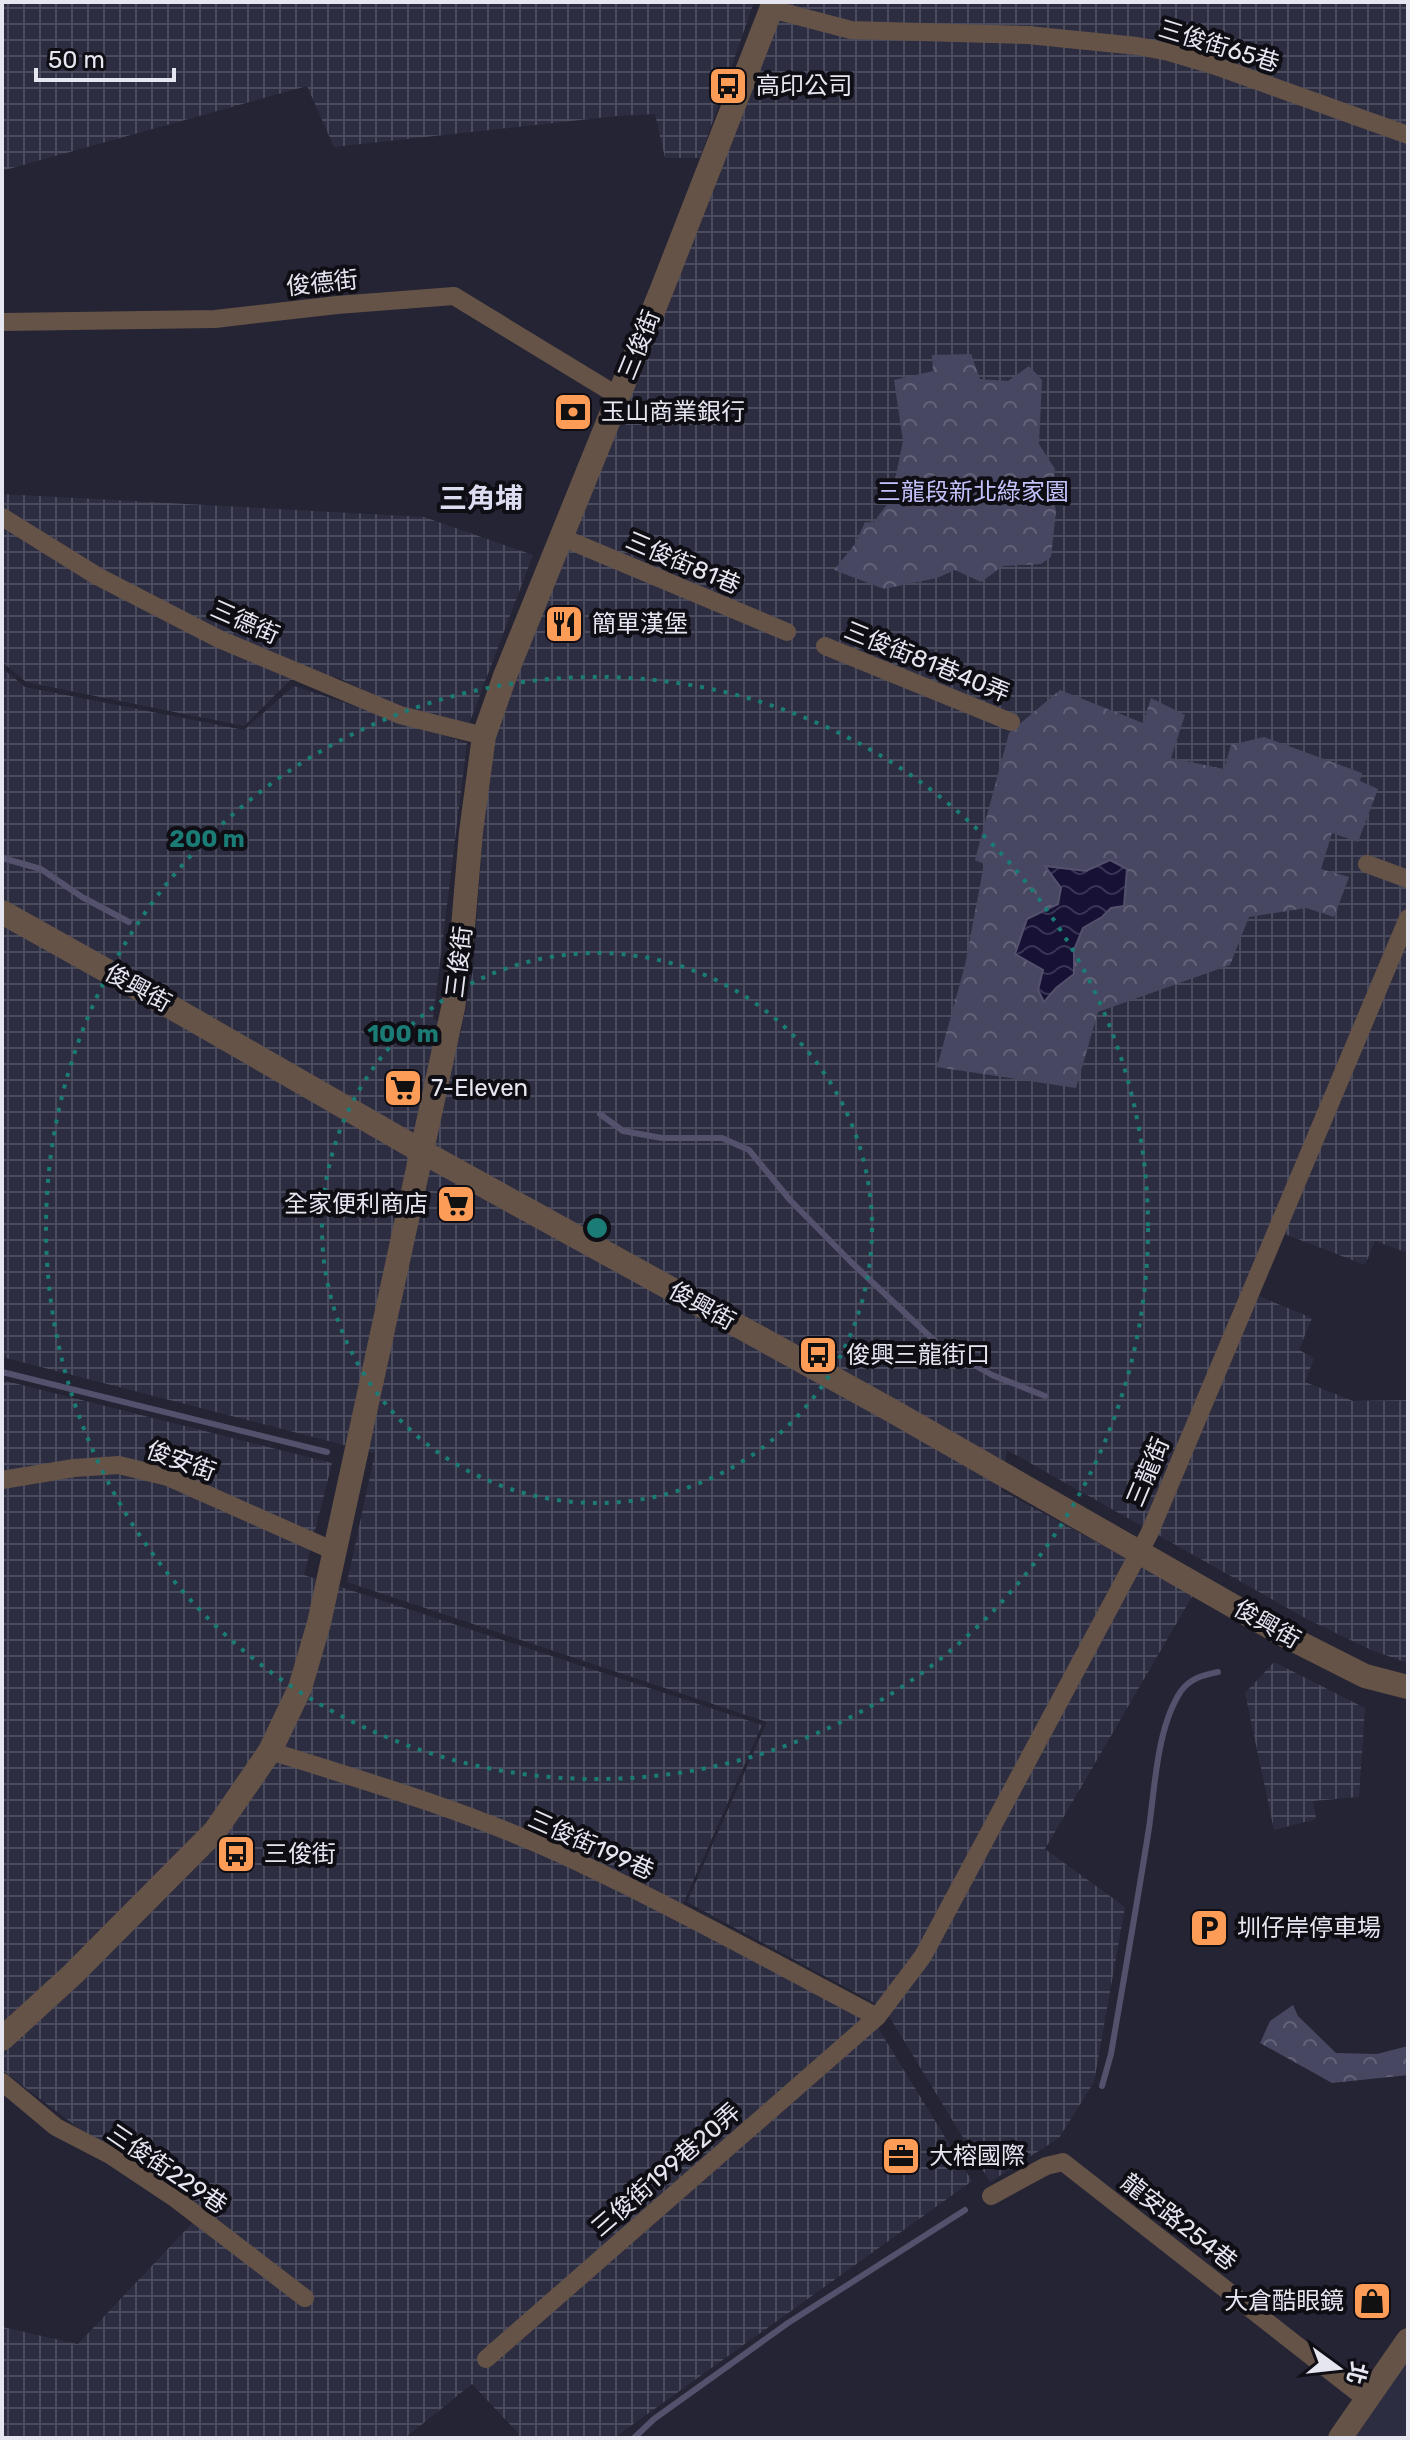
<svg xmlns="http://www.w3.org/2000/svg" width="1410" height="2440" font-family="Rubik,'Noto Sans TC',sans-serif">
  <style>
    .built { fill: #2d2d42 }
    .industrial { fill: url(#industrial-grid) }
    .forest { fill: url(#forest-crowns) }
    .water { fill: url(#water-waves); stroke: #54516d; stroke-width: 2 }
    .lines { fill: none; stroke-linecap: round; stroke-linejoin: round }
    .stream { stroke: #54516d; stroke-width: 6 }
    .minor { stroke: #655347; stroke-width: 18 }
    .tertiary { stroke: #655347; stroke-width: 24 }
    .ring { fill: none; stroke: #1a7c75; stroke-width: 4; stroke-dasharray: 4 8 }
    .labels { text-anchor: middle; stroke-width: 8; stroke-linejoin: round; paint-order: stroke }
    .street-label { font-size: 24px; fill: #e6e6f1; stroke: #0f0e15 }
    .poi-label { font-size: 24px; fill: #e6e6f1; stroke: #0f0e15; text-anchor: start }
    .park-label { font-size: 24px; fill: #c3c2fb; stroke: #0f0e15 }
    .quarter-label { font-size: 28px; font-weight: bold; fill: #dcddf1; stroke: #0f0e15 }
    .centre { fill: #1a7c75; stroke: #0f0e15; stroke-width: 4 }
    .ring-label { font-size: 24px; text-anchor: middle; font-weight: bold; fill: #1a7c75; stroke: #0f0e15; stroke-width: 8; stroke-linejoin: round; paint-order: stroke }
  </style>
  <defs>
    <pattern id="industrial-grid" width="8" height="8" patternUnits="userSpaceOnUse" patternTransform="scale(2)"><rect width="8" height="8" fill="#2d2d42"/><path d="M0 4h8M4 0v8" fill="none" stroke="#4b4b5e"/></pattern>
    <pattern id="forest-crowns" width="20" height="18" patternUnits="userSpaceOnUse" patternTransform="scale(2)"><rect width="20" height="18" fill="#484761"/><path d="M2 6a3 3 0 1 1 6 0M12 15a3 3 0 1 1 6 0" fill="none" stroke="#626278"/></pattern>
    <pattern id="water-waves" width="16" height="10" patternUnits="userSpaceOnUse" patternTransform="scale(2)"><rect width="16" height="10" fill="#161135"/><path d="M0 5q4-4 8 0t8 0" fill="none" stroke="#383453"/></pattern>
  </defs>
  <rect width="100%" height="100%" fill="#252434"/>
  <path class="built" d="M1408,2351V2438H1348Z"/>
  <path class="industrial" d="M2,2H754L700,158H665L655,114L617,116L334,147L307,86L5,170L2,169Z
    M777,2H1408V1253L1375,1241L1365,1265L1282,1233L1256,1295L1312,1318L1299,1350L1314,1358L1305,1382L1353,1401L1408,1400V1663L1371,1650L1307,1619L1007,1450L1001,1490L1193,1595L1045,1849L1125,1907L1094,2082L1059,2138L990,2182L884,2008L687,1902L767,1722L347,1582L375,1453L2,1357V668L25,687L244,730L294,686L467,743L433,1019L460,1035L473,970L490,733Z
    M2,494L424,517L533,555L469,724L404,709L337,677L290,680L244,726L26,682L2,662Z
    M2,1380L332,1463L304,1575L762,1725L678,1915L878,2028L972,2181L614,2438H516L519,2434L472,2384L405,2438H2V2327L78,2344L197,2218L2,2070Z
    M1274,1662L1365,1708L1359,1797L1313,1801L1316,1819L1274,1830L1245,1693Z"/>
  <path class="forest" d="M971,354L980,379L1008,381L1029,366L1042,380L1039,444L1055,469L1052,493L1056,511L1051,557L1041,564L1003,566L981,582L955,570L937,578L884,589L834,570L855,544L865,522L873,523L891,499L903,441L894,380L933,371L932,355Z
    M1060,690L1143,723L1151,698L1185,715L1171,758L1224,769L1231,745L1264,737L1362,773L1360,781L1378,789L1358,842L1332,833L1321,869L1349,877L1334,917L1306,908L1249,917L1230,965L1098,1012L1076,1088L937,1067L965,965L984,864L975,860L1009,733Z
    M1293,2005L1298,2016L1336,2053L1377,2054L1408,2046V2075L1332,2083L1260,2043L1270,2021Z"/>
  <path class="water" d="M1110,860L1127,869L1124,906L1111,908L1102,917L1083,928L1074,950V974L1056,988L1044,1002L1038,990L1043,970L1015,954L1027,919L1058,904L1061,888L1045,866L1086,871Z"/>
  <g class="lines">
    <path class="stream" d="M2,858L41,869L82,897L129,922
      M600,1114L623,1131L662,1138H722L749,1150L790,1200L851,1262L940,1346L992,1375L1045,1396
      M2,1372L327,1452
      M1102,2086L1111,2054C1124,1978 1137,1904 1149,1828C1155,1786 1157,1727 1181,1691C1191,1678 1203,1675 1218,1672
      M634,2438L654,2419L788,2323L965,2210"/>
    <path class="minor" d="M771,9L851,30L1028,35L1137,46L1169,52L1213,65L1408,135
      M2,322L215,319L337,305L454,296L618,396
      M2,517L97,576L219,639L400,715L484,736
      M561,537L787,632
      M825,646L1011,722
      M1367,864L1408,879
      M2,1480L74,1468L119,1465L168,1477L334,1551
      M270,1751C369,1782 469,1812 563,1855C670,1905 773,1962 877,2017
      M2,2082L56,2127L110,2155L176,2199L305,2298
      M991,2196L1046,2166L1063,2162L1367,2400
      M486,2359L877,2017L923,1956L1149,1534L1408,918"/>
    <path class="tertiary" d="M2,912L150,995L421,1151L889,1409L1282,1634L1365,1676L1408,1687
      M2,2039L73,1974L215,1831L270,1751L300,1688L319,1623L453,1008L462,939L471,832L484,736L505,676L662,289L774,2
      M1340,2438L1408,2340"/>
  </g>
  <g class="ring">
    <circle cx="597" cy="1228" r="275"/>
    <circle cx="597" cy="1228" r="551"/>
  </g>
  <defs>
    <g id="bus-square" transform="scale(2)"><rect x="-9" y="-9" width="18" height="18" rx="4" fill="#fd9c56" stroke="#0f0e15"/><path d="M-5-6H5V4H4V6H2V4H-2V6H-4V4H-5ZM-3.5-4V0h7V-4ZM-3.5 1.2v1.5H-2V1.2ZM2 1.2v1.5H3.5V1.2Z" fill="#111"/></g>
    <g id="bank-square" transform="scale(2)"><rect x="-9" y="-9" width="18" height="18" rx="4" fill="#fd9c56" stroke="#0f0e15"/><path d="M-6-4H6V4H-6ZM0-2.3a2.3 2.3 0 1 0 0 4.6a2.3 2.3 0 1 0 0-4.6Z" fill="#111"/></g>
    <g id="restaurant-square" transform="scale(2)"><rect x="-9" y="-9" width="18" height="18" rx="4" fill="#fd9c56" stroke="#0f0e15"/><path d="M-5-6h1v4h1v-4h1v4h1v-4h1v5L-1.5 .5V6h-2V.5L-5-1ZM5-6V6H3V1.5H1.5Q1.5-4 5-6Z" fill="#111"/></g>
    <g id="supermarket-square" transform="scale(2)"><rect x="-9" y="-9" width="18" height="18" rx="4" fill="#fd9c56" stroke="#0f0e15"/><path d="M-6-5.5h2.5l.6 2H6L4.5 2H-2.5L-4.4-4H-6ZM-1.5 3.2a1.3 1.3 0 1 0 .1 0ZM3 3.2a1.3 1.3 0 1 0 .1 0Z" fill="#111"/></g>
    <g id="parking-square" transform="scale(2)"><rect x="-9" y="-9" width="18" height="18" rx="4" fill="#fd9c56" stroke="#0f0e15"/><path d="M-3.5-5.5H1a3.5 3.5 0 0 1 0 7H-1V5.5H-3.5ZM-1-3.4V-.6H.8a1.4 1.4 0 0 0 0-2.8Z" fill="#111"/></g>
    <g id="office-square" transform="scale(2)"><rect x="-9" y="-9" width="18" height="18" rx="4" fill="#fd9c56" stroke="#0f0e15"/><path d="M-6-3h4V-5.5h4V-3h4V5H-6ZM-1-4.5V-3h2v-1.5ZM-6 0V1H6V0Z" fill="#111"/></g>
    <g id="shop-square" transform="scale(2)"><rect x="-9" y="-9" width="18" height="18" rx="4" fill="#fd9c56" stroke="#0f0e15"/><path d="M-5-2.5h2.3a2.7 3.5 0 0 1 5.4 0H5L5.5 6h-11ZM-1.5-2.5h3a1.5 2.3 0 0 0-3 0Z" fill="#111"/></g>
  </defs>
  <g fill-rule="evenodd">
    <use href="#bus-square" x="728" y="86"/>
    <use href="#bank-square" x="573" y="412"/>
    <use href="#restaurant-square" x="564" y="624"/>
    <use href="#supermarket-square" x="403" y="1088"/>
    <use href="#supermarket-square" x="456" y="1204"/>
    <use href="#bus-square" x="818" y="1355"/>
    <use href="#bus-square" x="236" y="1854"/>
    <use href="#parking-square" x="1209" y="1928"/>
    <use href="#office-square" x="901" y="2156"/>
    <use href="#shop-square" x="1372" y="2301"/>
  </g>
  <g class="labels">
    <g class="street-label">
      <text transform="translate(1219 46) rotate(17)" y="8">三俊街65巷</text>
      <text transform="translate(322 283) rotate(-6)" y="8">俊德街</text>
      <text transform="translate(639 345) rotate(-68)" y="8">三俊街</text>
      <text transform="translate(683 563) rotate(23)" y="8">三俊街81巷</text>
      <text transform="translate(245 622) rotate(24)" y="8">三德街</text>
      <text transform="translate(927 662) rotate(22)" y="8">三俊街81巷40弄</text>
      <text transform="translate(459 962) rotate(-83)" y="8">三俊街</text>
      <text transform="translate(138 988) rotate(29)" y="8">俊興街</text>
      <text transform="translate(702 1306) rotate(29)" y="8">俊興街</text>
      <text transform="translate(181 1461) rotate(20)" y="8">俊安街</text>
      <text transform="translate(1148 1472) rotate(-67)" y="8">三龍街</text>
      <text transform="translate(1267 1624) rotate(30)" y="8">俊興街</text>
      <text transform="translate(591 1845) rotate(24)" y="8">三俊街199巷</text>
      <text transform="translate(167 2169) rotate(34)" y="8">三俊街229巷</text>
      <text transform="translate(666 2170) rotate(-41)" y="8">三俊街199巷20弄</text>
      <text transform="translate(1179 2222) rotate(38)" y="8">龍安路254巷</text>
    </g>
    <g class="poi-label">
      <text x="756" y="94">高印公司</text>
      <text x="601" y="420">玉山商業銀行</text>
      <text x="592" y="632">簡單漢堡</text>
      <text x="431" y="1096">7-Eleven</text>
      <text x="428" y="1212" text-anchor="end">全家便利商店</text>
      <text x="846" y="1363">俊興三龍街口</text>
      <text x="264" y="1862">三俊街</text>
      <text x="1237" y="1936">圳仔岸停車場</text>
      <text x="929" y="2164">大榕國際</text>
      <text x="1344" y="2309" text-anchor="end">大倉酷眼鏡</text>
    </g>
    <g class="park-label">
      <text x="973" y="500">三龍段新北綠家園</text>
    </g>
    <g class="quarter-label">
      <text x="481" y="508">三角埔</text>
    </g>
  </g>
  <circle cx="597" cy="1228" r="12" class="centre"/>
  <g class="ring-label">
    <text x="207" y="847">200 m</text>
    <text x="403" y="1042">100 m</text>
  </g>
  <rect width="1410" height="2440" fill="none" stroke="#e6e6f1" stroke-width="8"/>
  <g transform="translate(1338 2368) rotate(105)" stroke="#0f0e15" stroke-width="6" paint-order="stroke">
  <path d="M0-6L14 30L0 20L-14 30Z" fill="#e6e6f1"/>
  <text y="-12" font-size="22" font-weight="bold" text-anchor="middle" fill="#e6e6f1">北</text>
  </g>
  <path d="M36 68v12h138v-12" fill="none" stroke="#e6e6f1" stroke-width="4"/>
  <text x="48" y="68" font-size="24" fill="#e6e6f1" stroke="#0f0e15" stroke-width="6" paint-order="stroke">50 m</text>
</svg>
